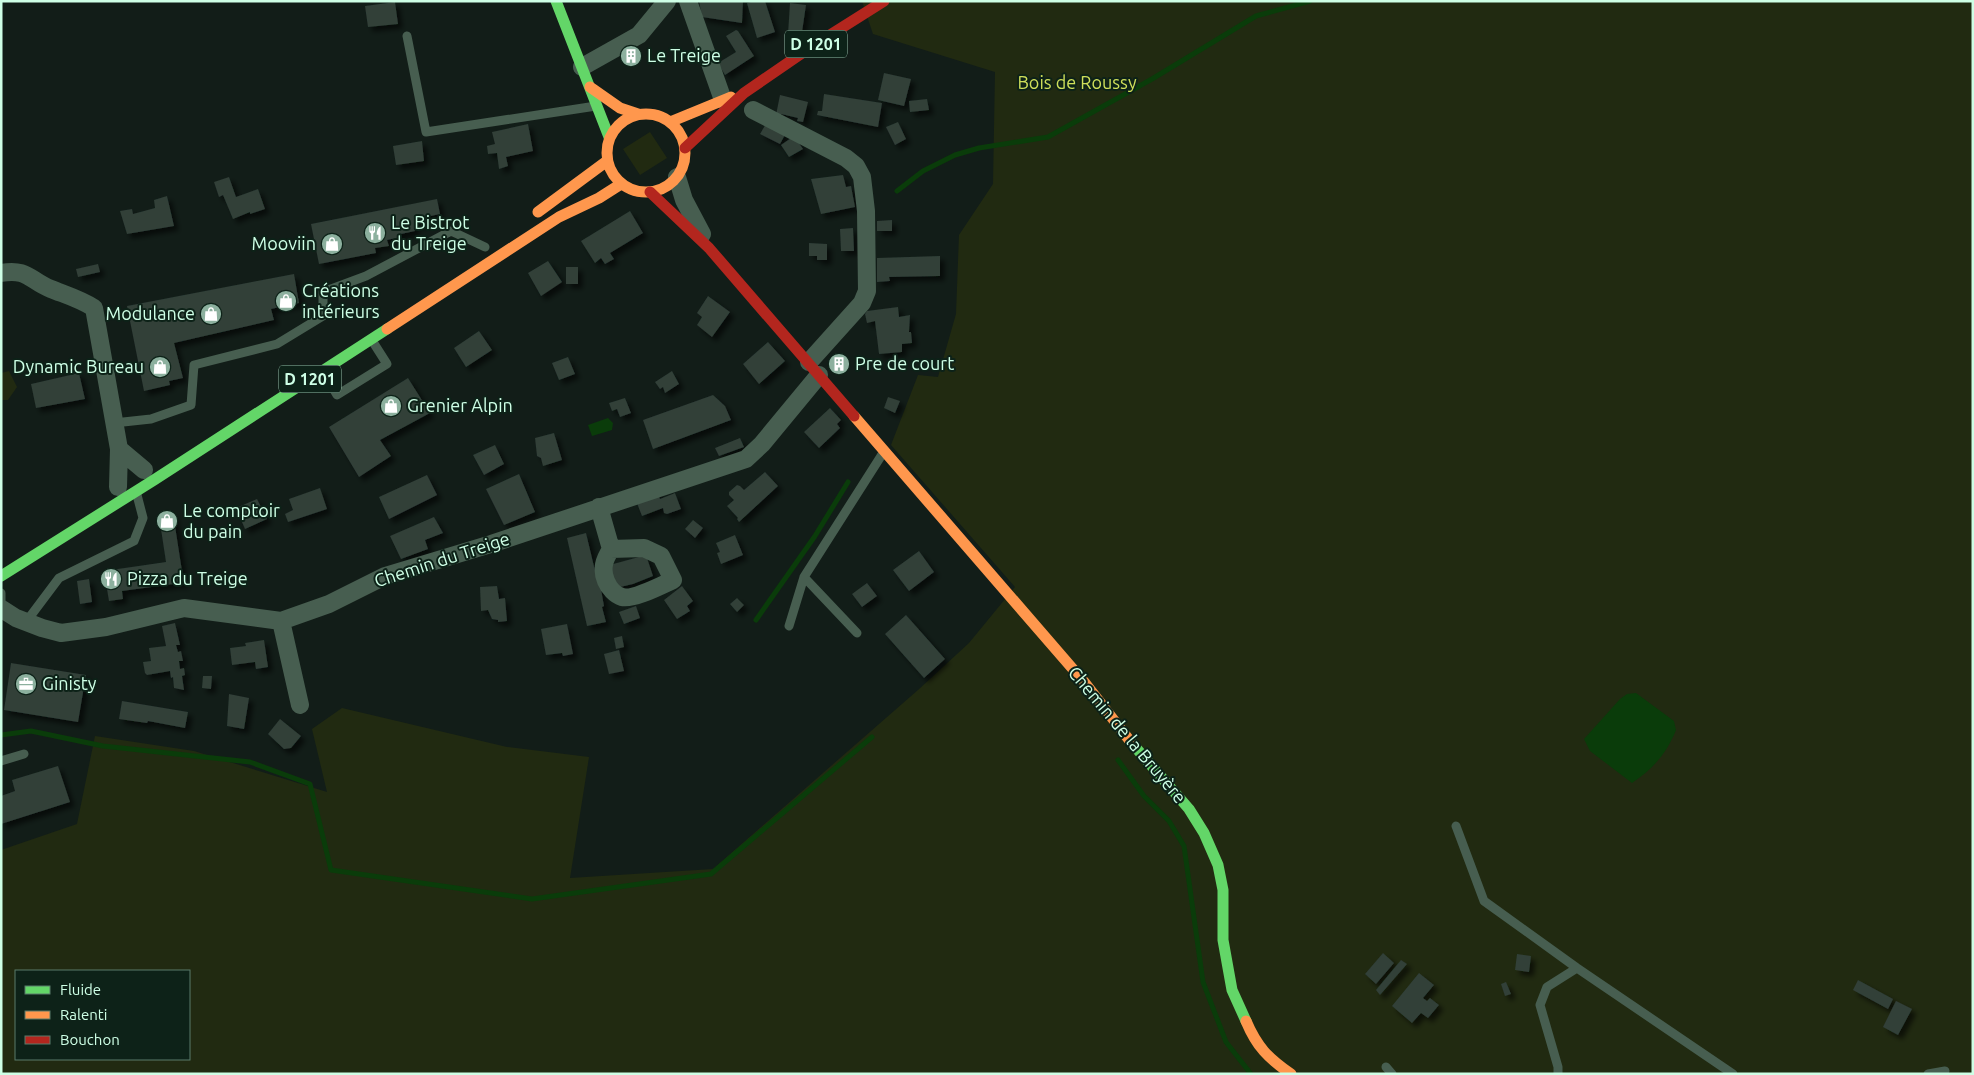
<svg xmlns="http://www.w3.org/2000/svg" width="1974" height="1075" font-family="Ubuntu,sans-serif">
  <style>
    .green { fill: #212a11; fill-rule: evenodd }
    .water { fill: #0a3c0a }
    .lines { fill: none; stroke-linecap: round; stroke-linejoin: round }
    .stream { stroke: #0a3c0a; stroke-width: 5 }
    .building { fill: #303f38; filter: url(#shadow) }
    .lane { stroke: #475e50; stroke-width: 9 }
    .street { stroke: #475e50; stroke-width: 18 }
    .fast { stroke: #63d668; stroke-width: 11 }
    .slow { stroke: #ff974d; stroke-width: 11 }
    .jam { stroke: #b3261e; stroke-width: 11 }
    .labels { text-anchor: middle; stroke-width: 4; stroke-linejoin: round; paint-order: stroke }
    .shield { fill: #0d2218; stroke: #94bda8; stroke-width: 1 }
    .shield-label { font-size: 16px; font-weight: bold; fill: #ceffe6 }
    .poi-label { font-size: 18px; fill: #ceffe6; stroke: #0d2218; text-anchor: start }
    .park-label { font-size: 18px; fill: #cfdf5a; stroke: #0d2218 }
    .street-label { font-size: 18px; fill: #ceffe6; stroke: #0d2218 }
  </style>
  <defs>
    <filter id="shadow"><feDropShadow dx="4.5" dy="4.5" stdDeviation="2.5" flood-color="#0009"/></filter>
  </defs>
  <rect width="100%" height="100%" fill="#121d18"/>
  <path class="green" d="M862,1H1973V1074H1V850L77,824L95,736L194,751L327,792L312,729L342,708L507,747L589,757L570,878L713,869L918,690L969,643L1015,587L891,445L918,375L938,377L956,314L959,235L993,184L995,72L873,34ZM16,971H189V1059H16Z
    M650,132L667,158L640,175L623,149Z
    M9,371L17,387L8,400H1V373Z"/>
  <path class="water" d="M608,418L613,423L612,430L592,436L588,425Z
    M1636,693L1674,721L1676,730C1667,753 1653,769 1632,783L1590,751L1584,739L1620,699L1627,694Z"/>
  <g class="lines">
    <path class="stream" d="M897,191L923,171L955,155L979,148L1048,137L1152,79L1256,16L1310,1
      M756,620L815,536L848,482
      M1,735L31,731L103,746L250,762L310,784L331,870L532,899L711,874L872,737
      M1118,760L1144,796L1169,821L1184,846L1203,982L1226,1042L1251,1074"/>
  </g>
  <path class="building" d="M699,1H743L742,23L702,17Z
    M754,1H765L775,32L757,38L747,3Z
    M395,2L398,24L368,27L365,6Z
    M790,3L806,5L802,32L788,34Z
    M736,30L738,31L754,56L725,75L718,63L736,52L726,36Z
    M884,73L911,79L904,106L878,100Z
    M824,94L882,103L878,127L817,115L818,111H822Z
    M780,95L808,102L803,122L797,121L798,118L781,114V116L776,115Z
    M927,99L929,110L910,112L909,101Z
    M767,122L786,133L780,144L760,134Z
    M898,122L906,139L895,145L886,127Z
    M528,124L533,151L506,157L508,166L499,169L497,153L488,154L487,146L495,144L492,132Z
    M794,136L803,149L789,157L781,145Z
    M422,141L424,161L396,165L393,146Z
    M843,175L846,187L851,186L855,207L821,214L811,179Z
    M229,177L236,197L258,189L265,209L250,214V212L233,219L223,195L219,197L214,182Z
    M167,196L174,226L127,234L120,211L132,209L133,214L155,208L154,200Z
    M437,199L440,214L426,217L427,222L414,225L415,231L401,234V237L387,240L389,246L375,248L376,253L319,264L311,224Z
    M630,211L643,233L610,253L614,259L605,264L601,258L595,263L581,241Z
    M892,220V231H877V221Z
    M853,228L854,251H841L840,229Z
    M809,243L827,244V260H817V256H809Z
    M940,256V276L889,277L890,281L877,282V258Z
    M548,261L562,282L541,296L528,273Z
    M98,264L100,272L78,277L76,269Z
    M566,267H578V284H566Z
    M294,274L299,303L271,309L274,320L174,343L183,378L169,381L170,385L144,391L127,306Z
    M708,296L730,312L712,337L697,325L702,317L697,313Z
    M898,307L899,317L910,315L909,332H911L912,343L902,344V352L879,354L875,321L867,323L865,314L867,311Z
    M479,331L492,350L466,367L454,348Z
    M768,342L785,361L759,384L743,364Z
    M568,357L575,374L559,380L552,363Z
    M672,371L679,384L665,393L663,387L660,389L655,382Z
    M79,373L85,399L36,408L31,384Z
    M408,378L430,413L380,440L391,456L359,477L329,427Z
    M713,395L725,406L731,420L653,449L643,420Z
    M888,397L900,401L895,413L884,408Z
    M625,398L631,413L620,417L617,409L612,411L609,403Z
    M830,408L841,420L837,424L840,428L819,448L804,432Z
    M554,433L562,460L543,466L541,458L537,456L535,438Z
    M740,438L744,447L719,456L715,448Z
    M495,445L504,464L484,475L473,455Z
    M765,472L778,486L739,522L737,519L738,518L727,506L734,500L729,495V492L737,485L740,486L744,490Z
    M519,474L535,512L504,525L486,489Z
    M427,475L437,495L389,519L379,497Z
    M320,488L327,509L288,522L285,514L293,510L289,499Z
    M656,490L660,499L675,493L681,509L667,514L664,513L663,508L642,516L635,498Z
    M257,499L267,519L245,529L236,508Z
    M173,513L184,584L182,585L181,583L122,591L123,599L109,601L104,571L166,562L159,516Z
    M434,517L443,533L425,540L428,549L401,559L390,536Z
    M693,520L703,528L695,538L685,529Z
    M586,533L597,579L599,578L604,606L602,607L606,622L587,626L567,538Z
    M735,535L743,555L721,564L717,553L720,552L716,543Z
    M919,551L934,572L909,591L893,570Z
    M646,555L653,576L633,584L612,589L606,566Z
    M89,579L92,602L80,604L77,581Z
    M867,583L877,596L862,607L852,594Z
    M497,586L499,599L505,598L507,621L498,622V620L492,619L488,610L481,611L480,587Z
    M682,586L693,601L687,606L690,611L677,619L664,600Z
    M737,598L744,605L737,612L730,604Z
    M636,606L640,618L624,624L619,612Z
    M906,615L945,659L924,678L885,634Z
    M175,623L180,645H176L178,652L181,651L183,661H179L180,669L184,668L185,675L182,676L184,690L174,688L173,677L171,678L170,671L147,675L145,673L143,662L151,661L149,648L166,646L162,626Z
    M567,624L573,654L563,656L562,653L546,655L541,629Z
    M622,636L624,647L616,649L614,638Z
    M264,640L268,667L256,669L255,662L232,665L230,648L246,646L245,643Z
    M619,650L624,671L609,674L604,654Z
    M11,663L86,675L78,722L4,710Z
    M203,676H212L211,689L202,688Z
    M229,694L249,698L244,729L227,726Z
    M122,701L188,712L185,728L148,721L147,723L119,719Z
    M280,719L301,736L291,748L284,749L268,734Z
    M58,766L70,802L1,824V796L15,791L12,780Z
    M1383,953L1394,963L1376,984L1365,974Z
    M1517,954L1531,956L1529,972L1515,970Z
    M1401,960L1407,964L1380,995L1376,990Z
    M1419,973L1434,985L1423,998L1427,1001L1430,998L1439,1005L1428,1018L1421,1013L1412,1023L1392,1006Z
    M1858,980L1893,999L1888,1009L1853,990Z
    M1506,982L1511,994L1505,996L1501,984Z
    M1896,1001L1912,1009L1898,1035L1883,1027Z"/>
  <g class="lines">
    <path class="lane" d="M407,36L426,132L596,106
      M324,373L337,395L387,364L373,342
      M114,423L151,419L191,405L194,365L277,344L323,316V292L366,276L451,231L485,247
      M1,593V610
      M26,622L59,578L134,541L143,518L137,495
      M789,626L804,577
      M857,633L804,577L883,453
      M1,761L24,754
      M1456,826L1484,901L1577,968L1733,1074
      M1386,1067L1392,1074
      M1558,1074V1067L1540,1005L1547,987L1577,968
      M1928,1074L1945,1071"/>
    <path class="street" d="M688,1L723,100
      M582,67L639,35L667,1
      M753,110L846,158L856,166L862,177L866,211L867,291L862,303L809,362
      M677,177L684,200L702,234
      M1,273C28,268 30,281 51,289C66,295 80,299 94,308L119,449L118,487
      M119,449L144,470
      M599,507L611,549C604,560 601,569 606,581C609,588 615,595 622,597C633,600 662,585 673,580L661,556L644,548L611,549
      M2,609L16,618L42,628L61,633L106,627L184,608L281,621L329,604L385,576L491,544L746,459L762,444L819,375
      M281,621L300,705"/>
    <path class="fast" d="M556,1L609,137
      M1,576L154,480L387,329
      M1130,741L1189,809L1204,833L1218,865L1223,890V940L1232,990L1246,1021"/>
    <path class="slow" d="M590,87L620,108L638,114
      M607 153a39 39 0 1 1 78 0a39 39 0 1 1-78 0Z
      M670,122L731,97
      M538,212L607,161
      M387,329L559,217L599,198L621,184
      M854,416L1085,683L1130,741
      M1246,1021C1257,1047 1268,1058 1291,1074"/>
    <path class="jam" d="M685,148L744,93L808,49L884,1
      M650,192L709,248L854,416"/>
  </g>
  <defs>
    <g id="building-disc" transform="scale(1.125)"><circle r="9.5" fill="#8cb09e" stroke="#0d2218"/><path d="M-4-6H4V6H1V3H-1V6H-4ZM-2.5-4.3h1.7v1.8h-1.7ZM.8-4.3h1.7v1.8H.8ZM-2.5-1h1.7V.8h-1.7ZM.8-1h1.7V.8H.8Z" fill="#fff"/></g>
    <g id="restaurant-disc" transform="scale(1.125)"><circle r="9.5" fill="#8cb09e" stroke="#0d2218"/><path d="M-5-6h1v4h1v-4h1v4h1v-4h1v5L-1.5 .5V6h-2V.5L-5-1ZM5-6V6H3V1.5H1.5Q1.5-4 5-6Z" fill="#fff"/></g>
    <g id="shop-disc" transform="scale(1.125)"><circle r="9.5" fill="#8cb09e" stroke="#0d2218"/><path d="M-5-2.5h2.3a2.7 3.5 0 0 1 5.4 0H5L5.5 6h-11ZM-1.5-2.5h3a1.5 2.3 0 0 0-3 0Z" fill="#fff"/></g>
    <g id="office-disc" transform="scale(1.125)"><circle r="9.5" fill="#8cb09e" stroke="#0d2218"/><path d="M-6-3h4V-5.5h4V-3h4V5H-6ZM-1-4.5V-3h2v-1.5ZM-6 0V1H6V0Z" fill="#fff"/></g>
  </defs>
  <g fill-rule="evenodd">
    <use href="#building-disc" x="631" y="56"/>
    <use href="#restaurant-disc" x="375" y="233"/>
    <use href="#shop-disc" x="332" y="244"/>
    <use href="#shop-disc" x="286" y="301"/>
    <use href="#shop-disc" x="211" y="314"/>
    <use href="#building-disc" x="839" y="364"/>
    <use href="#shop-disc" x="160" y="367"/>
    <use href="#shop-disc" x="391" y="406"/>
    <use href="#shop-disc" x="167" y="521"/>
    <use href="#restaurant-disc" x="111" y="579"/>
    <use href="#office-disc" x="26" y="684"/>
  </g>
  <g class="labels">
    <g class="shield">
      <rect x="785" y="30.5" width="62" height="27" rx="4"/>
      <rect x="279" y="365.5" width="62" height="27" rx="4"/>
    </g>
    <g class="shield-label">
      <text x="816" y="50">D 1201</text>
      <text x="310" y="385">D 1201</text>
    </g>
    <g class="poi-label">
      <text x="647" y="62">Le Treige</text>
      <text x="391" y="229">Le Bistrot<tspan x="391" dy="21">du Treige</tspan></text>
      <text x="316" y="250" text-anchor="end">Mooviin</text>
      <text x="302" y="297">Créations<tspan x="302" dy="21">intérieurs</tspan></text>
      <text x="195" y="320" text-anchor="end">Modulance</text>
      <text x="855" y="370">Pre de court</text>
      <text x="144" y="373" text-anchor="end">Dynamic Bureau</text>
      <text x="407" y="412">Grenier Alpin</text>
      <text x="183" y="517">Le comptoir<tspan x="183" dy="21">du pain</tspan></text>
      <text x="127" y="585">Pizza du Treige</text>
      <text x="42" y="690">Ginisty</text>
    </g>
    <g class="park-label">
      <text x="1077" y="89">Bois de Roussy</text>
    </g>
    <g class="street-label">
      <text transform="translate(442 560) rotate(-18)" y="6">Chemin du Treige</text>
      <text transform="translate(1127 735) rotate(50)" y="6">Chemin de la Bruyère</text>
    </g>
  </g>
  <rect width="1974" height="1075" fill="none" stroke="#ceffe6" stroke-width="5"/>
  <rect x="15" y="970" width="175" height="90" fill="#0d2218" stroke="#5a7a6a"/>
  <rect x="25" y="986" width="25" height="8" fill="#63d668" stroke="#5a7a6a"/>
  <text x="60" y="995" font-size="15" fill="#ceffe6">Fluide</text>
  <rect x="25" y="1011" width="25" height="8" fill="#ff974d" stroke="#5a7a6a"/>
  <text x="60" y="1020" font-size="15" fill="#ceffe6">Ralenti</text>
  <rect x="25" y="1036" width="25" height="8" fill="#b3261e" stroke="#5a7a6a"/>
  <text x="60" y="1045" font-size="15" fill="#ceffe6">Bouchon</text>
</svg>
